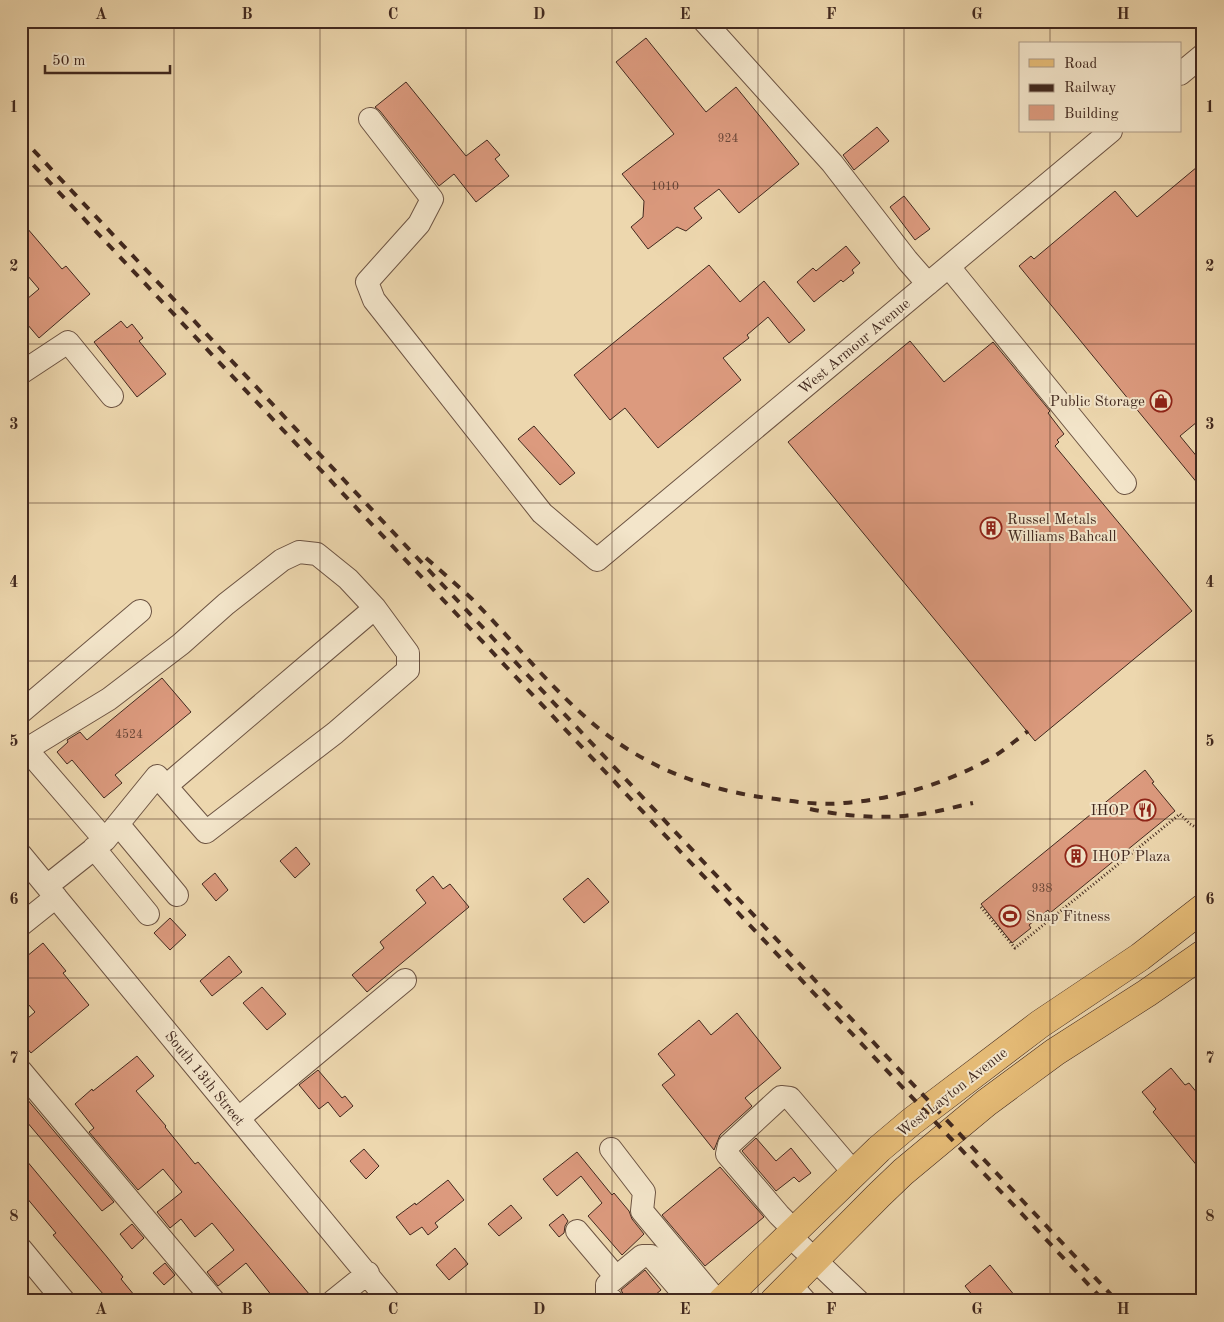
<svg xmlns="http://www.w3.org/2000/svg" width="1224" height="1322" font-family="'Old Standard TT',serif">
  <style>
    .building { fill: #dc9a7e; stroke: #42291f }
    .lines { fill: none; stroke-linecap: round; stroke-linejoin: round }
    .minor-casing { stroke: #6d5443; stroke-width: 24 }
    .major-casing { stroke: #42291f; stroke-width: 29 }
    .path { stroke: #42291f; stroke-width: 3; stroke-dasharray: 1 2.5; stroke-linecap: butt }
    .minor { stroke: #f3e5ca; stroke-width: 22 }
    .major { stroke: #e6bc77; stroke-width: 28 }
    .rail { stroke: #42291f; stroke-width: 4; stroke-dasharray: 9 9; stroke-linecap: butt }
    .grid { fill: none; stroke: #42291f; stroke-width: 1; stroke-opacity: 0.55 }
    .labels { text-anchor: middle; stroke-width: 4; stroke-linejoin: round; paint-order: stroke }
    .number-label { font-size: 12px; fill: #684537 }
    .street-label { font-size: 15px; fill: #42291f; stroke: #f3e5ca }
    .poi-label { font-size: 15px; fill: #42291f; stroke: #f3e5ca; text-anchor: start }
    .neatline { fill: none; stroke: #42291f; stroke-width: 2 }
    .grid-label { font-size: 16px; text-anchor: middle; font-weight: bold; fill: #42291f }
  </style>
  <rect width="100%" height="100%" fill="#edd7ae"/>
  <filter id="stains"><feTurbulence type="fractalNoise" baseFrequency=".004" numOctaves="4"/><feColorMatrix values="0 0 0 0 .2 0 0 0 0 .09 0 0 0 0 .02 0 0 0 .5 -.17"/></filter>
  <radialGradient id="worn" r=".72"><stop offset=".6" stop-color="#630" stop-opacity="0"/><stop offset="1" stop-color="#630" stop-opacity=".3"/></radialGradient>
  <path class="building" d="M646,38L706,112L736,87L799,164L739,213L719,189L694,208L702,218L686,231L677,227L648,249L631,227L643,217L644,201L622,174L674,134L616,62Z
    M406,82L466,156L487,140L500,155L495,159L509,176L476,202L454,174L439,186L380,111L375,107Z
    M877,127L889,141L854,170L843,155Z
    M1203,162V417L1180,436L1203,464V490L1019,266L1031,256L1034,259L1115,191L1137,217Z
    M904,196L930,229L915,240L890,207Z
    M21,221L62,269L66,266L90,294L39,338L21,317V304L39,289L21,268Z
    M846,246L860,263L852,270L854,273L843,282L841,280L814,302L797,282L813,268L816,271Z
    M709,265L740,302L764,281L805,330L789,343L768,317L747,335L749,338L723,358L741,380L658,448L625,408L610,420L574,375Z
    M121,321L127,328L132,324L143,338L139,341L166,374L137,397L94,342Z
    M910,341L944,382L993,342L1050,411L1048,413L1064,434L1057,440L1059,442L1055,446L1192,611L1035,741L788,442Z
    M534,426L575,473L560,485L518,439Z
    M162,678L191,712L115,775L122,783L104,798L72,760L67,764L57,752L68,742L67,740L80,732L87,740Z
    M1145,770L1154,782L1152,783L1175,811L1050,913L1048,910L1029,925L1031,928L1012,943L981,904Z
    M296,847L310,864L295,878L280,861Z
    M215,873L228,890L216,901L202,884Z
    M433,876L443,889L450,884L469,907L367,992L352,975L384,948L380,942L426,903L416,890Z
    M588,878L609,902L584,923L563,899Z
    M170,918L186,935L170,950L154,933Z
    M43,943L66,971L63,973L89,1005L31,1053L21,1041V1024L35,1012L21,996V961Z
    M229,956L242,972L212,996L200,981Z
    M262,987L286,1014L267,1030L243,1003Z
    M737,1013L781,1068L745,1098L752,1106L720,1135L714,1150L662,1085L675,1075L658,1054L699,1020L711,1035Z
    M137,1056L154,1076L136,1091L166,1126L165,1127L195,1164L198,1162L315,1301H276L246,1263L218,1286L207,1272L234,1250L217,1229L212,1223L195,1237L181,1219L170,1228L157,1212L182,1192L163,1169L138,1190L89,1132L94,1128L75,1104L92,1089L93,1091Z
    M1171,1068L1185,1085L1189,1083L1203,1100V1173L1153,1112L1156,1109L1142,1092Z
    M318,1070L342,1098L345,1096L353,1106L340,1117L328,1102L319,1109L299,1085Z
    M21,1092L114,1202L102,1211L21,1115Z
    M756,1138L776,1161L791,1148L811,1173L799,1182L794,1177L776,1191L742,1151Z
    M364,1149L379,1166L366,1179L350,1161Z
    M577,1152L612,1195L614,1193L629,1211L632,1219L644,1234L622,1255L588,1216L602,1203L581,1176L557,1196L543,1179Z
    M21,1154L107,1257L123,1277L121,1279L139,1301H109L53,1235L56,1233L21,1191Z
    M720,1167L764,1217L705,1266L662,1215Z
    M448,1180L464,1200L435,1223L438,1227L428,1235L422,1227L410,1235L396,1217L415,1203L416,1205Z
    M511,1205L522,1218L499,1236L488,1224Z
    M563,1214L568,1221L565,1226L564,1233L559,1237L549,1225Z
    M132,1224L144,1238L132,1249L120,1234Z
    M455,1248L468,1264L449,1280L436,1265Z
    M165,1263L175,1275L164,1285L153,1273Z
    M990,1265L1019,1301H977L965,1286Z
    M645,1270L661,1290L648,1301H626L625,1297L621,1290Z"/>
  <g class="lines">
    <g class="minor-casing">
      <path id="minor" d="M704,21L832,163L907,260L928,284
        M1180,74L1203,55
        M370,119L432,199L419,224L367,282L374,300L542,513L597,560L1111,131
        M949,267L1125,483
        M21,373L68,342L112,396
        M21,712L140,611
        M21,743L105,840L47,886
        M27,749L109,699L181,644L226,604L282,560L299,552L317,554L348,579L375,608L408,653V670L335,733L206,832L157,776L105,840
        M166,786L375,608
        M118,824L177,895
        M94,848L148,914
        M21,855L389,1301
        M21,925L56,897
        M21,1071L214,1301
        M239,1118L405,980
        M611,1149L644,1192L642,1211L717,1301
        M577,1231L616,1277
        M795,1231L779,1215L727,1154L729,1145L781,1097L790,1098L854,1173
        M790,1236L858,1301
        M21,1249L64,1301
        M790,1284L805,1301
        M333,1301L368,1273
        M613,1301L607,1295V1285L642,1256H651L690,1301"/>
    </g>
    <g class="major-casing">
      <path id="major" d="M722,1301L879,1149L911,1122L1040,1024L1140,957L1203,908
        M774,1301L879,1195L903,1172L986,1103L1055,1052L1147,993L1203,954"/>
    </g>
    <path class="path" d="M981,907L1015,948L1180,814L1190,824L1202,831"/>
    <use href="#minor" class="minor"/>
    <use href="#major" class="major"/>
    <path class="rail" d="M21,137L1117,1301
      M21,152L1104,1301
      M426,558C441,571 456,584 471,598C513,640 551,689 597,727C652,772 715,793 784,800C804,803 824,805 844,803C894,799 944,784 988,760C1002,752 1015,741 1028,731
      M810,809C843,816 879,819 913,815C934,813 954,807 973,803"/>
  </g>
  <path class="grid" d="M174,21V1301M320,21V1301M466,21V1301M612,21V1301M758,21V1301M904,21V1301M1050,21V44M1050,131V1301M21,186H1203M21,344H1203M21,503H1203M21,661H1203M21,819H1203M21,978H1203M21,1136H1203"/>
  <defs>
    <g id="shop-ring" transform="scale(1.125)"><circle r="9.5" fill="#f3e5ca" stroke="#8f2418" stroke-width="1.5"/><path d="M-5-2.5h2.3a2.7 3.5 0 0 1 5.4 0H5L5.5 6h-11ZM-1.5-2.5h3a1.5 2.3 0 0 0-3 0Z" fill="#8f2418"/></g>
    <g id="building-ring" transform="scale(1.125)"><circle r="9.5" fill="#f3e5ca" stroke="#8f2418" stroke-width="1.5"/><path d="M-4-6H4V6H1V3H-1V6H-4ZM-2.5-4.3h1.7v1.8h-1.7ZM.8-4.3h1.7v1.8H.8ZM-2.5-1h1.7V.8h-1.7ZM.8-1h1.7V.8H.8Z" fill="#8f2418"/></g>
    <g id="restaurant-ring" transform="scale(1.125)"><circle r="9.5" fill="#f3e5ca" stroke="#8f2418" stroke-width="1.5"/><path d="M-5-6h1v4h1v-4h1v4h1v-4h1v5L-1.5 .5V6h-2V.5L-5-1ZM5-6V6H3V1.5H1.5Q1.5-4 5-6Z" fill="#8f2418"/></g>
    <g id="stadium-ring" transform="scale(1.125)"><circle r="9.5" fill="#f3e5ca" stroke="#8f2418" stroke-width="1.5"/><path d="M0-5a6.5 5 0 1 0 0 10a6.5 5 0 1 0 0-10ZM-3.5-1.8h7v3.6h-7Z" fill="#8f2418"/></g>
  </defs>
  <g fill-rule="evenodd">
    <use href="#shop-ring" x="1161" y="401"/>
    <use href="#building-ring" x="991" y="528"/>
    <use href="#restaurant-ring" x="1145" y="810"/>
    <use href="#building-ring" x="1076" y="856"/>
    <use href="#stadium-ring" x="1010" y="916"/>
  </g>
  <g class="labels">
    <g class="number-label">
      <text x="728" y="142">924</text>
      <text x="665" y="190">1010</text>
      <text x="129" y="738">4524</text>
      <text x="1042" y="892">938</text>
    </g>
    <g class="street-label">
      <text transform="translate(854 346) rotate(-40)" y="5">West Armour Avenue</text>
      <text transform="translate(205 1078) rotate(51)" y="5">South 13th Street</text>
      <text transform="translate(952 1092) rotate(-38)" y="5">West Layton Avenue</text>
    </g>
    <g class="poi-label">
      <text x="1145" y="406" text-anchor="end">Public Storage</text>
      <text x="1007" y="524">Russel Metals<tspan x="1007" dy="17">Williams Bahcall</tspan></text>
      <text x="1129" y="815" text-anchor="end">IHOP</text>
      <text x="1092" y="861">IHOP Plaza</text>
      <text x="1026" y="921">Snap Fitness</text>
    </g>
  </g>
  <rect width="1224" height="1322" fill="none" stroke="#edd7ae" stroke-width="55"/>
  <rect x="1019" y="42" width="162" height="90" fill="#f3e5ca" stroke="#ac9a86"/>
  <rect x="1029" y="59" width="25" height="8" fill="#e6bc77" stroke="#ac9a86"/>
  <text x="1064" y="68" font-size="15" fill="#42291f">Road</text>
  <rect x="1029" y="84" width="25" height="8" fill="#42291f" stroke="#ac9a86"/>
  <text x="1064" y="92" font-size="15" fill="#42291f">Railway</text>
  <rect x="1029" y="105" width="25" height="15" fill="#dc9a7e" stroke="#ac9a86"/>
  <text x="1064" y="118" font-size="15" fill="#42291f">Building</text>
  <path d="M45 65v8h125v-8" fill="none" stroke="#42291f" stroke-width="2.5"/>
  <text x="52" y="65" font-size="15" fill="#42291f" stroke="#f3e5ca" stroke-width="4" paint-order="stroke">50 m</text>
  <rect x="28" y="28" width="1168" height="1266" class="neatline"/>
  <g class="grid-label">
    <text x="101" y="19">A</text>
    <text x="247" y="19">B</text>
    <text x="393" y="19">C</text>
    <text x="539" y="19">D</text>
    <text x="685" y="19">E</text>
    <text x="831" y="19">F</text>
    <text x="977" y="19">G</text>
    <text x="1123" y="19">H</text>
    <text x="14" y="112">1</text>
    <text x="1210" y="112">1</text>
    <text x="14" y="271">2</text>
    <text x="1210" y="271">2</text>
    <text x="14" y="429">3</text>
    <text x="1210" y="429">3</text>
    <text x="14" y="587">4</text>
    <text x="1210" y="587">4</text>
    <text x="14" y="746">5</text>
    <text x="1210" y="746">5</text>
    <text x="14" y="904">6</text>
    <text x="1210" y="904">6</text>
    <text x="14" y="1063">7</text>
    <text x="1210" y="1063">7</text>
    <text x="14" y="1221">8</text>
    <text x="1210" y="1221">8</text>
    <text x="101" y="1314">A</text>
    <text x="247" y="1314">B</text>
    <text x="393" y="1314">C</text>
    <text x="539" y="1314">D</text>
    <text x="685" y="1314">E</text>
    <text x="831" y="1314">F</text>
    <text x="977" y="1314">G</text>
    <text x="1123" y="1314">H</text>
  </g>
  <rect width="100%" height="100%" filter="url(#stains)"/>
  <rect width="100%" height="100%" fill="url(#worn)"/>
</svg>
